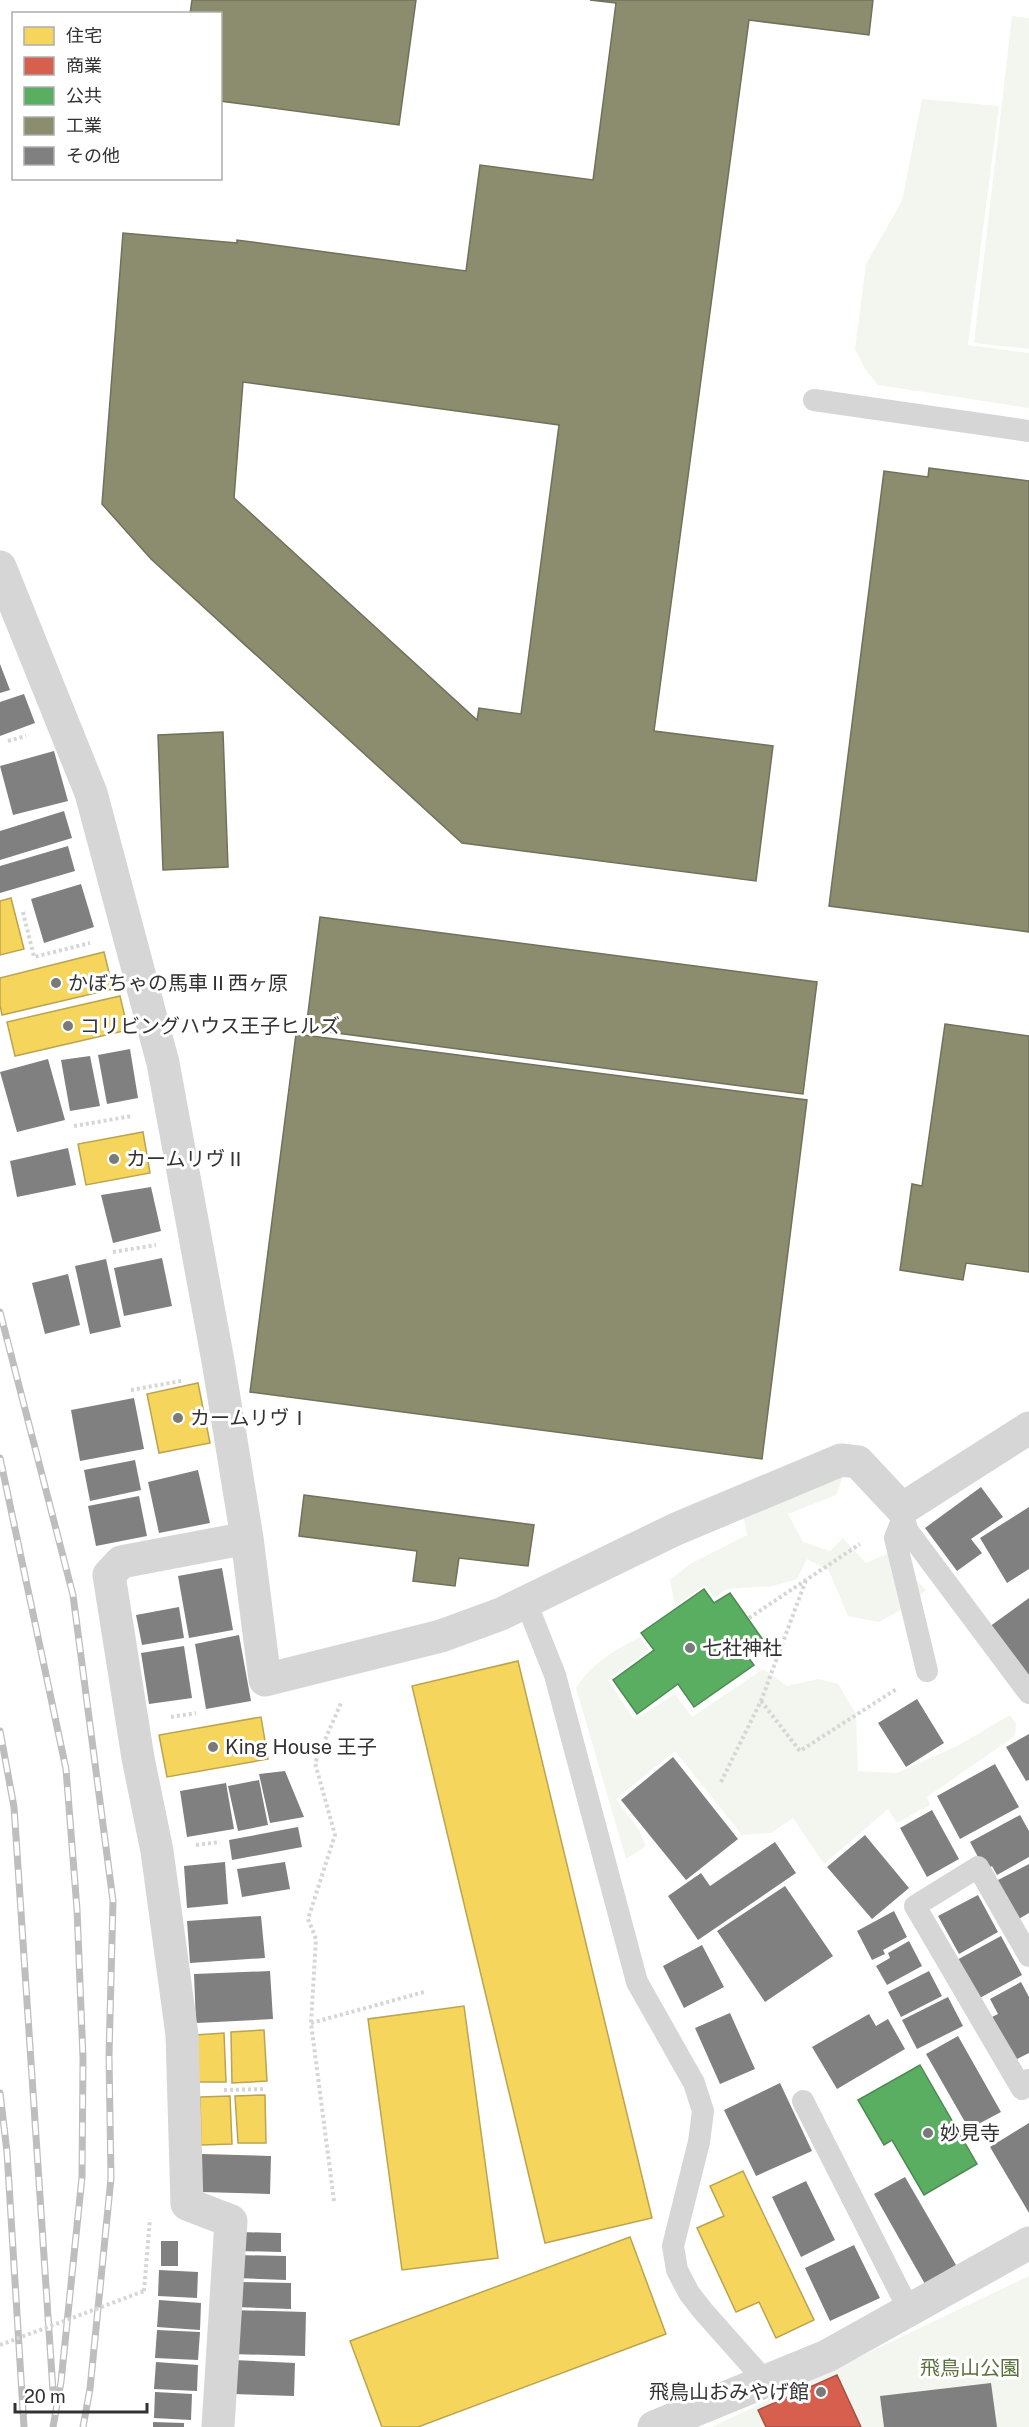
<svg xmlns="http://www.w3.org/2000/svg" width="1029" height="2427" font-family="'Public Sans','Noto Sans JP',sans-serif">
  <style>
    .green { fill: #f3f6ee }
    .homes { fill: #f6d55c; stroke: #bba44f; stroke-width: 1.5 }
    .shops { fill: #d6604d; stroke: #a55245; stroke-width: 1.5 }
    .public { fill: #5aae61; stroke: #4e8953; stroke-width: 1.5 }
    .industry { fill: #8c8c6e; stroke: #71715c; stroke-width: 1.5; fill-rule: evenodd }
    .building { fill: #808080 }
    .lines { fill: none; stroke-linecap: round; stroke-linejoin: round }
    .path { stroke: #d6d6d6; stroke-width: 4; stroke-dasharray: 3 3; stroke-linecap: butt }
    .service { stroke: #d6d6d6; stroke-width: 22 }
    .minor { stroke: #d6d6d6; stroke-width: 33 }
    .rail-casing { stroke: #bebebe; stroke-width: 7 }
    .rail { stroke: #fff; stroke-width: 4.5; stroke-dasharray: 14; stroke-linecap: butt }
    .path-bridge { stroke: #d6d6d6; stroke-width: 4; stroke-dasharray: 3 3; stroke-linecap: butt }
    .poi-dot { fill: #7a7a7a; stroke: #fff; stroke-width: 2 }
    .labels { text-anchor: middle; stroke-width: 6; stroke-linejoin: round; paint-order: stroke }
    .poi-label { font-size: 20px; fill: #323232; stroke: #fff; text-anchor: start }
    .park-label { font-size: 20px; fill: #5b713c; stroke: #fff }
  </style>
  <rect width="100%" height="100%" fill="#fff"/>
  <path class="green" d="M1012,16L1029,18V349L974,343Z
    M922,99L999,106L968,345L1029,353V408L878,385L865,369L855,349L866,264L902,201Z
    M845,1471L836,1495L788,1514L803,1542L830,1551L843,1538L866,1563L889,1553L926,1590L912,1604L879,1622L848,1616L829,1571L807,1559L797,1579L773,1586L727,1589L715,1598L705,1585L675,1606L670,1580L690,1564L747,1535L743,1514Z
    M640,1637L649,1650L608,1680L634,1720L675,1694L692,1717L763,1669L787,1686L818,1679L838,1684L856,1714L858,1771L897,1773L957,1746L1010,1715L1016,1724L1015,1736L927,1797L930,1805L897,1823L888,1809L824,1864L793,1818L771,1833L742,1835L675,1751L616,1799L639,1830L646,1846L626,1859L576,1688C593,1662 613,1651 640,1637Z
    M1029,2276V2427H712Z"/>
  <path class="homes" d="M11,898L24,949L0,955V901Z
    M104,952L113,989L2,1015L0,1005V978Z
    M120,996L128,1030L15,1056L7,1022Z
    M143,1132L150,1173L86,1185L78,1144Z
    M198,1383L210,1443L159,1453L147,1394Z
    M518,1661L652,2218L545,2243L412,1686Z
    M261,1717L268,1759L167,1777L159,1735Z
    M464,2006L498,2258L402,2270L368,2019Z
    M264,2030L267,2081L232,2083L231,2032Z
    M224,2033L226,2082H197L195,2035Z
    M265,2095L266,2143H238L235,2096Z
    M230,2096L232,2144L201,2145L200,2097Z
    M743,2171L814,2320L776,2338L759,2302L736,2312L697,2228L724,2216L710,2186Z
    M630,2237L666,2334L418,2427H382L350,2341Z"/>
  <path class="shops" d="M837,2375L861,2427H766L758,2410Z"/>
  <path class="public" d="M704,1589L714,1603L730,1593L763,1640L745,1653L754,1665L694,1707L678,1684L637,1714L613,1680L654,1650L641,1633Z
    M920,2065L977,2164L924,2195L892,2140L884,2145L858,2100Z"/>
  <path class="industry" d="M192,0H416L399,125L220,101V14H190Z
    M590,0H873L869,35L749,20L654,731L773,746L756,881L462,843L151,559L102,504L123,233L237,243V240L466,271L480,165L593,180L616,3ZM243,382L559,425L521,714L479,708L477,720L234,498Z
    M929,468L1029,481V932L829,906L884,471L928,477Z
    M223,732L228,867L163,870L158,735Z
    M320,917L817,982L803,1094L306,1029Z
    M945,1024L1029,1036V1272L966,1263L963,1280L900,1270L912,1184L922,1186Z
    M296,1034L807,1100L762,1459L250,1392Z
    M304,1495L534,1525L528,1566L459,1558L455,1586L413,1581L417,1551L299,1536Z"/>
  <path class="building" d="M0,664L10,690L0,693Z
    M24,694L35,723L0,736V702Z
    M54,751L68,801L13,815L0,766Z
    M64,811L72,838L0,860V831Z
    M68,846L75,871L0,893V866Z
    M81,884L94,927L44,943L31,899Z
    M130,1049L138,1098L107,1104L98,1055Z
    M90,1056L100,1106L70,1111L61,1060Z
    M48,1059L65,1120L17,1132L0,1072Z
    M68,1148L76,1185L17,1197L10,1161Z
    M151,1187L161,1231L113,1243L101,1195Z
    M162,1258L172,1306L124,1316L114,1268Z
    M106,1259L121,1327L90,1334L75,1266Z
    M68,1274L80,1325L45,1334L32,1283Z
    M134,1398L144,1449L80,1461L71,1410Z
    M135,1460L141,1490L90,1501L84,1470Z
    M198,1470L210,1523L159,1533L148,1482Z
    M981,1487L1003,1517L971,1539L982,1553L957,1571L925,1528Z
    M139,1496L147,1536L96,1546L88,1506Z
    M1029,1507V1569L1007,1583L980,1538Z
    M222,1568L233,1630L189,1638L178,1576Z
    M1029,1598V1685L989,1627Z
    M179,1607L184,1638L142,1645L136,1615Z
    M239,1635L251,1701L206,1709L195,1644Z
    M184,1646L192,1698L149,1704L141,1653Z
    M917,1699L944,1743L906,1767L878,1723Z
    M1029,1734V1780L1026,1781L1006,1747Z
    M673,1757L738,1839L686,1880L621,1800Z
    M995,1764L1019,1807L960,1839L937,1796Z
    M285,1771L304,1817L270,1823L259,1774Z
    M259,1780L268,1825L238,1831L228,1786Z
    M226,1783L234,1829L187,1837L180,1791Z
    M932,1810L959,1859L927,1877L900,1828Z
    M1020,1815L1029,1831V1857L997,1875L992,1866L985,1870L970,1842Z
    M298,1827L302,1847L232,1860L229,1840Z
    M865,1835L909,1888L872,1919L827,1867Z
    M775,1842L796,1873L698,1940L668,1896L701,1873L710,1886Z
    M225,1862L228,1904L187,1908L184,1866Z
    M285,1862L290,1889L242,1897L237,1869Z
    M1029,1864V1913L1017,1920L996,1881Z
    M785,1886L833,1956L765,2002L717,1931Z
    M978,1895L998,1932L959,1954L938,1916Z
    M894,1911L907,1937L883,1950L885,1954L872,1960L857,1931Z
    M261,1916L265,1958L190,1963L187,1921Z
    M1001,1936L1022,1975L976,2000L955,1961Z
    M909,1941L922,1966L887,1985L876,1966L890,1958L888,1953Z
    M702,1945L724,1987L684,2008L663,1966Z
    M270,1971L273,2019L196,2023L194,1974Z
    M929,1971L942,1996L901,2017L888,1992Z
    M1021,1982L1029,1997V2053L1015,2060L992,2017L998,2014L990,1999Z
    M948,1997L963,2026L917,2049L902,2020Z
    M730,2013L755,2069L720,2084L695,2028Z
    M869,2014L876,2026L888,2019L905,2049L837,2089L812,2047Z
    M958,2036L1001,2112L969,2129L926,2054Z
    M780,2083L812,2151L756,2176L724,2110Z
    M1029,2123V2213L990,2147Z
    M202,2154L271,2156L270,2194L201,2192Z
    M905,2177L956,2265L925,2284L874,2194Z
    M806,2181L835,2240L801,2257L772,2197Z
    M240,2232L281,2233V2252L240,2251Z
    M161,2241H178V2266H161Z
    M854,2245L880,2298L830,2321L805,2268Z
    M238,2255L286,2256V2280L237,2278Z
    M159,2270L198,2272L197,2298L158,2296Z
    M237,2282L291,2283V2309L236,2307Z
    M159,2300L201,2303L200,2330L157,2327Z
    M233,2310L306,2312L305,2356L232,2354Z
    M157,2330L200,2332L198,2360L155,2358Z
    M233,2360L295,2363L294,2396L232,2394Z
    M156,2362L198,2365L197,2391L154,2389Z
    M991,2383L997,2427H884L880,2396Z
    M155,2392L192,2394L191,2420L154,2418Z
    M153,2422L184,2423V2427H153Z"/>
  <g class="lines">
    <path class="path" d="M8,741L26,736
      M23,912L34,957L90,943
      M74,1126L132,1116
      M113,1252L156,1245
      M131,1390L181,1381
      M749,1618L860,1544
      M761,1701L800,1751L898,1688
      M171,1717L196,1713
      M721,1782L761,1701L806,1580
      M196,1845L220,1842
      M311,2023L424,1992
      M224,2090L266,2089
      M334,2201L311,2023L316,1939L308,1919L335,1835L315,1763L341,1703
      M144,2291L150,2219"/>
    <path class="service" d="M814,400L1029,431
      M902,1509L907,1530L1029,1693
      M904,1515L895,1538L927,1671
      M526,1602L555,1675L637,1982L694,2083L703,2111L699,2142L673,2246L677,2270L689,2293L703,2311L766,2382
      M1029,1956L978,1867L915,1906L1022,2089L1029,2080
      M803,2101L909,2310"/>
    <path class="minor" d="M0,567L91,793L163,1063L218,1361L247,1538L265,1680L441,1636L501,1614L676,1529L841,1460L858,1462L902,1509L1029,1428
      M218,2427L231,2221L187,2204L182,2035L157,1851L138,1758L109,1575L121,1562L247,1538
      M654,2427L827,2356L1029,2243"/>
    <g class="rail-casing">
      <path id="rail" d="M0,1312L73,1595L113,1901L109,2056L111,2178L90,2389L83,2427
        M0,1458L66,1769L77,1909L83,2058L82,2177L61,2382L53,2427
        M0,1731L14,1807L53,2391
        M0,2093L7,2152L24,2427"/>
    </g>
    <use href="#rail" class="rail"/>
    <path class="path-bridge" d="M0,2345L144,2291"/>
  </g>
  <g class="poi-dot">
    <circle cx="56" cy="983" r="6"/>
    <circle cx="68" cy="1026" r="6"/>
    <circle cx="114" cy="1159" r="6"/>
    <circle cx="178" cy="1418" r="6"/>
    <circle cx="690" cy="1648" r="6"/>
    <circle cx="213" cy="1747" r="6"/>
    <circle cx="928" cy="2133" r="6"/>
    <circle cx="821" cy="2392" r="6"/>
  </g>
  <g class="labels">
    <g class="poi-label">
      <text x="68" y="990">かぼちゃの馬車Ⅱ西ヶ原</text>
      <text x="80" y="1033">コリビングハウス王子ヒルズ</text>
      <text x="126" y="1166">カームリヴⅡ</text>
      <text x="190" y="1425">カームリヴⅠ</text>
      <text x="702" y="1655">七社神社</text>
      <text x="225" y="1754">King House 王子</text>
      <text x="940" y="2140">妙見寺</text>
      <text x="809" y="2399" text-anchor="end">飛鳥山おみやげ館</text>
    </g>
    <g class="park-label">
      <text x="970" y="2375">飛鳥山公園</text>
    </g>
  </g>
  <rect x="12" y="12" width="210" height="168" fill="#ffffff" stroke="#adadad" stroke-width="1.5"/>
  <rect x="24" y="27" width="30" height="18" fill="#f6d55c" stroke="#adadad" stroke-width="1.5"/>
  <text x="66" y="42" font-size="18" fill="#323232">住宅</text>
  <rect x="24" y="57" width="30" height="18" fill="#d6604d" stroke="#adadad" stroke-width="1.5"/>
  <text x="66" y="72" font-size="18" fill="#323232">商業</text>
  <rect x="24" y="87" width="30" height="18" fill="#5aae61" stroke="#adadad" stroke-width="1.5"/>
  <text x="66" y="102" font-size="18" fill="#323232">公共</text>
  <rect x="24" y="117" width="30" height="18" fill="#8c8c6e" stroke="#adadad" stroke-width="1.5"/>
  <text x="66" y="132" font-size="18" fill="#323232">工業</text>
  <rect x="24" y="147" width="30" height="18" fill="#808080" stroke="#adadad" stroke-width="1.5"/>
  <text x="66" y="162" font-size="18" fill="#323232">その他</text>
  <path d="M15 2403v9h132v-9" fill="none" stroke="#323232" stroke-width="3"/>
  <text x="24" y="2403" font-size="18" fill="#323232" stroke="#ffffff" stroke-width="4.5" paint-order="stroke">20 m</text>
</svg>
